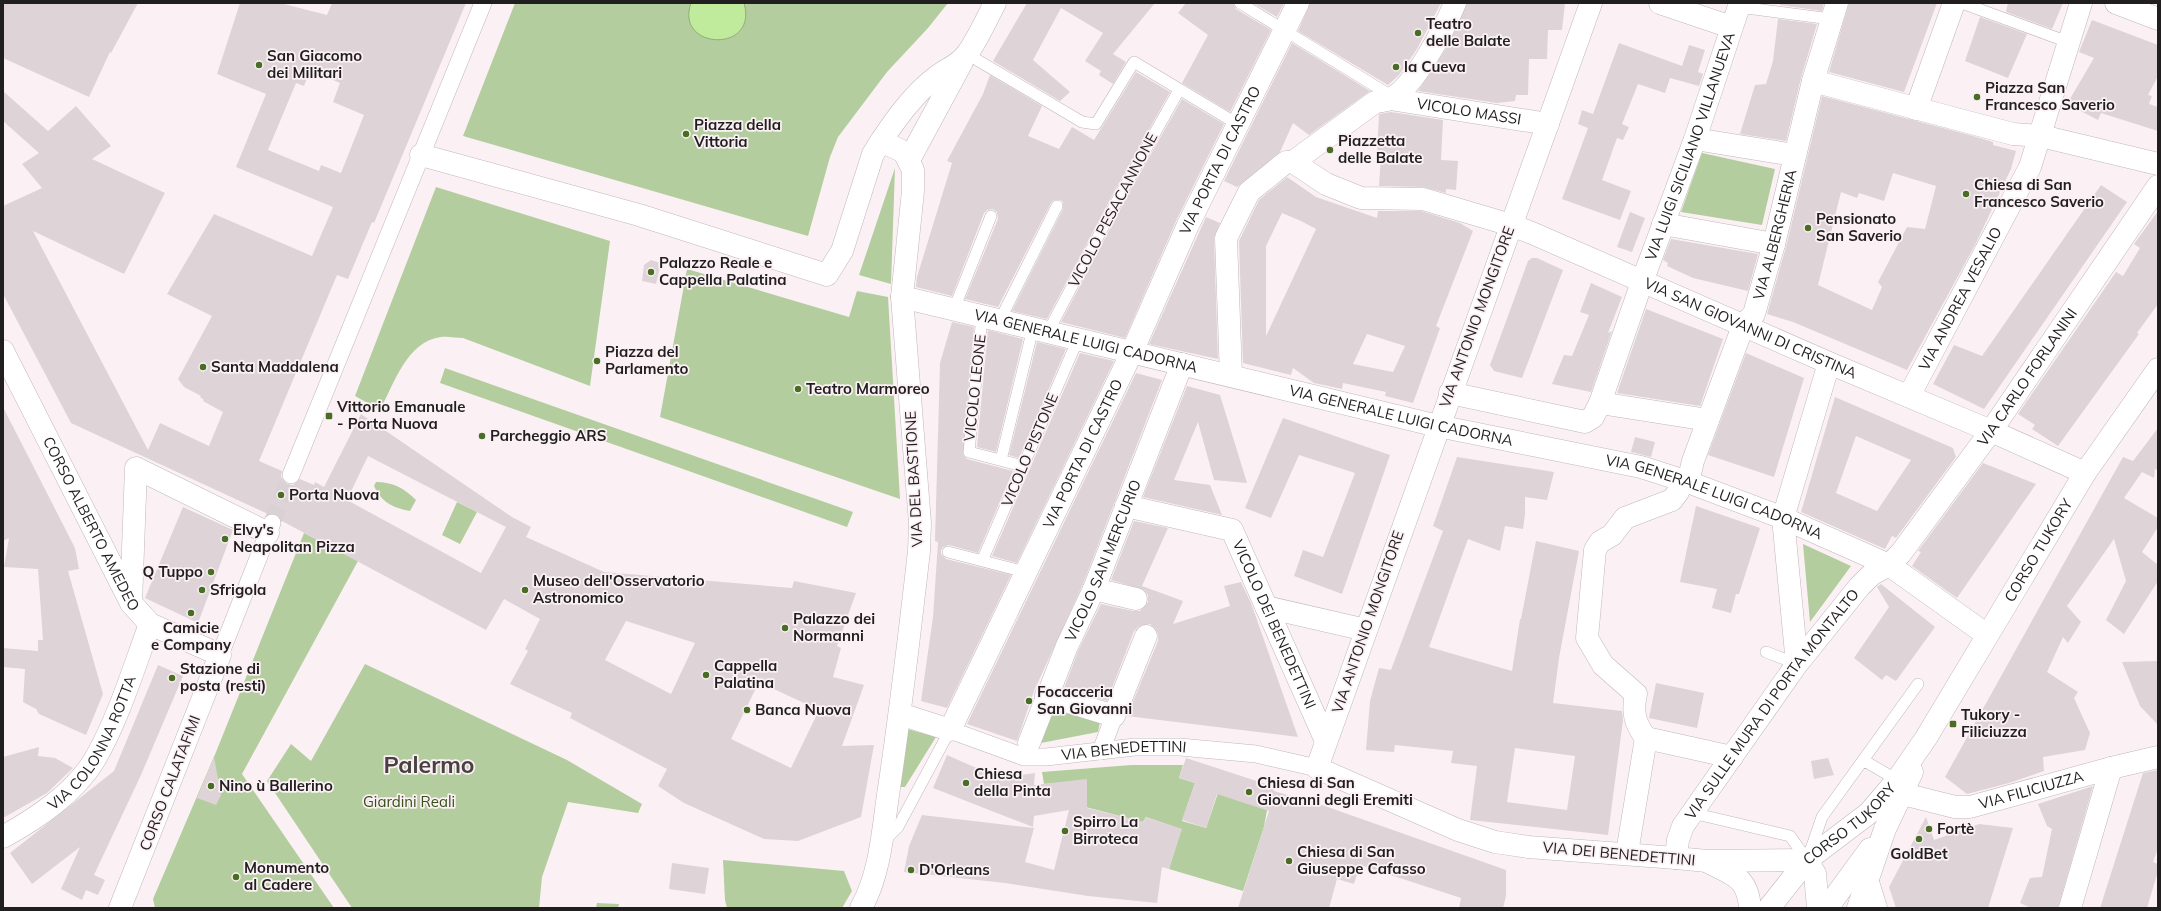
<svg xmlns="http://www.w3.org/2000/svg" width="2161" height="911" font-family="Mulish,sans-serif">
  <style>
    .green { fill: #b4cd9f }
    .water { fill: #c1eb9c; stroke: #91ae76 }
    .building { fill: #ded4d7; fill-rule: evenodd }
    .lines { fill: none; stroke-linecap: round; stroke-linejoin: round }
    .pedestrian-tunnel { stroke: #dad1d4; stroke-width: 17; stroke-dasharray: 17 8; stroke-linecap: butt }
    .service-casing { stroke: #c0b7b9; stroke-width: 12 }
    .pedestrian-casing { stroke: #c0b7b9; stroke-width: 18 }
    .minor-casing { stroke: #c0b7b9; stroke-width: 23 }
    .tertiary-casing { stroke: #c0b7b9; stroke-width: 23 }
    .service { stroke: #fff; stroke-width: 11 }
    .pedestrian { stroke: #fff; stroke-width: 17 }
    .minor { stroke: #fff; stroke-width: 22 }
    .tertiary { stroke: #fff; stroke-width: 22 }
    .poi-dot { fill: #4a6d25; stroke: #fbf1f4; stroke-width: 1.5 }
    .labels { text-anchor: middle; stroke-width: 3.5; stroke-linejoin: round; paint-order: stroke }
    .poi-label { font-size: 15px; font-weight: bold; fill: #211e1f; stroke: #fbf1f4; text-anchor: start }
    .street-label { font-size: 15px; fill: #211e1f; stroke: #fbf1f4 }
    .park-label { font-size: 15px; fill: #364f1a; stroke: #fbf1f4 }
    .town-label { font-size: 23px; font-weight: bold; fill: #484042; stroke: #fbf1f4 }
  </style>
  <rect width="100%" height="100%" fill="#fbf1f4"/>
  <path class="green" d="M515,3H948L928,28L887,72L838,137L830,157L808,236L463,136Z
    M1702,153L1775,169L1762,225L1681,212Z
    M895,168L891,284L859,275Z
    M436,187L610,241L590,386L463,338C456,338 448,336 441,337C407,341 394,384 380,410L355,396Z
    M687,269L849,317L857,291L888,297L900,499L660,417Z
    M445,368L853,512L847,527L440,383Z
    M376,482C393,482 404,488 416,500L410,511C393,508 381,502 374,486Z
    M457,502L477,512L460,544L442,535Z
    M304,533L358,561L242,774L334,908H155L153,899L216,752Z
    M1803,544L1851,566L1810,622Z
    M365,664L567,760L642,804L638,813L568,802L542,877L539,908H352L267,781L291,744L311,761Z
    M1054,710L1100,722L1098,732L1041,743Z
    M907,729L936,737L905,787H898Z
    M1131,765H1183L1179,778L1195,783L1182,821L1206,828L1219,790L1267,810L1264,827L1243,891L1169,869L1181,829L1146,817L1143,822L1074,804L1087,797V780L1044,784L1042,772Z
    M723,860L844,871L852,891L842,908H727L725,900Z
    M597,903L619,904L618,908H596Z"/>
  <path class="water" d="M691,3H744C759,54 674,50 691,3Z"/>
  <path class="building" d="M3,3H138L111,53L110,52L89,97L3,58Z
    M240,3H280L327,15L332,3H466L374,223L372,222L348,279L337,275L259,461L282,471L281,477L287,484L293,485L300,479L314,485L315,482L324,487L361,414L512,517L531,527L526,537L604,572L792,588L794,581L856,593L837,646L841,648L833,677L864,685L842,746L874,745L861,817L798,841L764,839L684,803L658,786L667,769L570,718L572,713L510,684L528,651L525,649L540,619L504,599L486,630L282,521L276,514H268L71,423L3,294V206L42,188L22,164L39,153L3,121V91L48,131L76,106L111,146L92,159L165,193L124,274L33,231L148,450L160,423L209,446L223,412L203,401L204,400L200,397L201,396L184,387L178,379L212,316L167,294L214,214L312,256L333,207L236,167L266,94L217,74ZM310,70L340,83L333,102L364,115L341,173L321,165L319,171L268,150L296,83L304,86ZM368,456L506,527L481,573L347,500ZM626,621L695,643L671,694L605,660ZM759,682L819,710L791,768L731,739Z
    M1027,3H1155L1113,54L1126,62L1113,84L1099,75L1101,71L1085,61L1103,33L1061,8L1033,60L1070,92L1060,101L993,61Z
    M1186,3H1233L1236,9L1271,30L1230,112L1182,83L1208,35L1178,13Z
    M1253,3H1284L1277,17Z
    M1310,3H1441L1417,49L1399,75L1388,85L1298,31Z
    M1467,3H1565L1562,30H1548L1547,59H1529L1528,95H1516L1515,101L1497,103L1418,91L1447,47Z
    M1781,3H1824L1822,11L1780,5Z
    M1849,3H1937L1904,92L1829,72Z
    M2008,3H2063L2052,29L2006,12Z
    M1980,17L2027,34L2008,78L1965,61Z
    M1778,19L1817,24L1801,78L1786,141L1740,134L1755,85L1766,84L1773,61Z
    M2092,20L2158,45V76L2148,95L2152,96L2149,104L2158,107V131L2101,113L2098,120L2067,104L2094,58L2079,52Z
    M1292,43L1370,91L1309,135L1293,123L1280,152L1237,187L1224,181Z
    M1619,43L1682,66L1689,45L1705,50L1698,72L1703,74L1699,86L1670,78L1665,93L1638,84L1622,124L1629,127L1623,140L1617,138L1602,180L1631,191L1620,220L1562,199L1588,128L1578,124L1582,110L1593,114Z
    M1136,72L1170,92L1113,194L1047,319L1012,311L1063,209V202L1060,200H1054L1051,203L998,307L965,299L998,219L997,212L993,209L987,210L984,213L952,296L916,287L917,277L952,163L947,161L983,94L990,75L1042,106L1028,136L1059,149L1072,127L1094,140Z
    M1822,96L1973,136L1993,142V145L2016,151L2011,169L1976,243L1907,370L1793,322L1767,314L1786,247ZM1893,173L1936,186L1925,229L1907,227L1878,282L1882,287L1872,310L1818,285L1841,192L1857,198L1859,193L1884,201Z
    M1182,99L1224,124L1177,219L1125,338L1061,322L1125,200Z
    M1391,112L1443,120L1441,160L1458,161L1456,190L1446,189V193L1423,187L1379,186L1381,155H1377L1379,114Z
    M1287,177L1316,197L1377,218L1378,211H1421L1460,223L1473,231L1436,326L1440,328L1413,403L1385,396L1386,392L1343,383L1342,389L1314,383L1293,368L1291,375L1243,363L1239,241L1259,200ZM1282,213L1301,221L1316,229L1266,336V246ZM1367,334L1405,346L1393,372L1353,364Z
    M2101,185L2127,202L1984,409L1933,384L1954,345L1982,356Z
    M2158,211V304L2137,333L2139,334L2058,446L2032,429L2035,425L2018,414L2116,272L2123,276L2140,248L2134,244Z
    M1630,212L1645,218L1632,252L1617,247Z
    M1206,217L1220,223L1214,238L1218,359L1149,344Z
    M1671,239L1758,254L1748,291L1693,278L1667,266L1668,263L1663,260Z
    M1532,258H1537L1563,270L1522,378L1494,371L1490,365L1528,261Z
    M651,260L661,263L656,284L642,281L644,265Z
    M1591,283L1622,297L1608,333L1612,331L1591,392L1552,384L1564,355L1572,356L1589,315L1580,312Z
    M1646,309L1723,339L1700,406L1617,393Z
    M952,322L974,327L963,455L967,459L1013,471L978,553L949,545L943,547L941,550V554L946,559L1011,575L947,708L921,701L933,617L938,542L935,541L940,363Z
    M988,330L1023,339L996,452L977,447Z
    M1037,342L1066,349L1019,458L1009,455Z
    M1080,353L1114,361L1017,563L992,556Z
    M1746,353L1804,378L1774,477L1708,455Z
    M1136,373L1162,380L1083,584L1034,691L1017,741L967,724Z
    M1187,386L1220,395L1247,483L1214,480L1198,422L1174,480L1210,485L1222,515L1143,497Z
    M1835,397L1953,448L1956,457L1896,538L1892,536L1885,549L1801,512ZM1856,436L1911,460L1877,511L1836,493Z
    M3,407L75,548L79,569L68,571L103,694L86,735L39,714L36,709L23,702L25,669L3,667V648L38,651V640H43L38,569L4,567L9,538L3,541Z
    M1283,418L1390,455L1342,594L1294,576L1303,550L1323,557L1355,473L1299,455L1271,518L1245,508Z
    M2158,428V470L2155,469L2154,478L2142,472L2124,498L2158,518V527L2142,552L2158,565V581L2124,634L2106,620L2126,581L2114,539L2067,606L2081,622L2068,643L2063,637L2047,672L2078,692L2074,698L2090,733L2085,750L2043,757L2044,771L2009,783L1967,794L1945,777L2123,457L2133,461Z
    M1635,437L1655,442L1651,457L1631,452Z
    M1457,457L1554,472L1547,500L1525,497V514L1523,529L1505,526L1500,551L1468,539L1429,647L1512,671L1520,619H1521L1536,541L1579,551L1559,658L1553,703L1622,711L1623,720L1608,835L1470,820L1477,766L1451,763L1453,751L1395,745L1394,752L1366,750L1370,701L1379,668L1391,670L1443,531L1433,526ZM1515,748L1575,756L1567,810L1507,802Z
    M1983,463L2036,484L1957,598L1912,566L1921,552L1918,551Z
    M1696,506L1760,528L1739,594H1736L1731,613L1712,608L1717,589L1680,582Z
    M183,507L233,530L198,623L145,598Z
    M1134,521L1168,528L1142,586L1183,601L1173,624L1230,606L1224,586L1241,582L1251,603L1298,737L1127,716L1158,641V635L1156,629L1150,624L1139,626L1134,631L1107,701L1064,688L1078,651L1101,604L1133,611H1140L1148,602V595L1144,590L1111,580Z
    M1881,584L1935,627L1896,681L1886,675L1882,680L1854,658L1889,607L1877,587Z
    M2158,661V725L2140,706L2122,662Z
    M158,665L183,676L141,775L94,875L105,880L98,895L86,890L82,900L61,889L80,847L32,884L10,853L114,771Z
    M1656,683L1704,693L1697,728L1649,718Z
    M39,747L38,756L55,758L73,768L47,793L3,818V757Z
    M947,755L999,778L1035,773L1034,785L1087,779V808L1144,822L1145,817L1182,829L1169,869L1162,867L1157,903L1088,896L1005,883L904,872L909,846L922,815L1034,828L1025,862L1054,870L1069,810L1034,816L1033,827L933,788Z
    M214,757L221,795L216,805L197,798Z
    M1186,758L1275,787L1274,791L1325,806L1506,870V896L1503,908H1459L1461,898L1360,865L1354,884L1337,879L1329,908H1238L1269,811L1217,794L1206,828L1182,820L1195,783L1179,778Z
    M1828,758L1834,775L1814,779L1811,761Z
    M2158,770V848L2153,862L2158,864V871L2147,908H2100L2143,773Z
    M2093,786L2058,908H2031L2020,903L2030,878L2042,877L2052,829L2047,826L2038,804Z
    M1926,817L1934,840L1979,824L2013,828L1988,908H1896L1889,887Z
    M672,863L709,868L705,894L669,889Z"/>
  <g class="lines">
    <path class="pedestrian-tunnel" d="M272,523L291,475"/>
    <g class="service-casing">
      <path id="service" d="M1240,3L1393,97
        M1962,3L2068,42
        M1739,7L1831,19
        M967,54L1082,122L1096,124L1134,62L1239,125
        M954,309L991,216
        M982,316L969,452L1023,466
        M1000,320L1057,206
        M1048,332L1119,197L1179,90
        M1001,460L1033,328
        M948,552L1025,572
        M982,561L1078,339
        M1766,652L1797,664
        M1863,760L1897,780
        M1692,813L1790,836L1807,860
        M884,841L898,827L950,730
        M1809,855L1822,817L1918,684"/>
    </g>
    <g class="pedestrian-casing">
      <g id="pedestrian">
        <path d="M291,475L483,3"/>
        <path d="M220,655L272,523"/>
        <path id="s1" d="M950,730L1024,757H1046L1135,747H1180L1256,754L1317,768"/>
        <path d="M1101,751L1114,716"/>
      </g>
    </g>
    <g class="minor-casing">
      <g id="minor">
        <path d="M1591,3L1317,768L1458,830L1495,842L1528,847L1676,858"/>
        <path d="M1660,3L1731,27"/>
        <path d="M2116,3L2158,19"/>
        <path d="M1813,81L2013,134L2041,136L2158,164"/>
        <path id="s2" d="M1390,99L1548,124"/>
        <path d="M1916,109L1954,3"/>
        <path d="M1695,139L1794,155"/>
        <path d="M421,155L639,215L827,275L842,251L873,154C889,128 911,96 935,78C946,69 958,66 967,54C978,39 986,20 995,3"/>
        <path d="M909,160L962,62"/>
        <path id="s3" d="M1293,162L1326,184L1361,198L1423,199L1511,225L1532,233L1829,363L1991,431L2085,473"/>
        <path d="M1293,162L1375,102C1380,101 1386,101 1390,99C1414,88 1445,27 1455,3"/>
        <path d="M1663,224L1774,244"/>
        <path id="s4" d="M902,297L1438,426L1641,467L1688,482L1783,518L1889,565L1987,635"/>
        <path d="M1231,376L1226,238L1249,192L1286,162H1293"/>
        <path d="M1450,393L1585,422L1593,417L1600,403L1708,420"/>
        <path id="s5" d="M1909,396L2030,167L2081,3"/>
        <path id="s6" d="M1600,403L1642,282L1695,139L1740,3"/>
        <path id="s7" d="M1688,482L1693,461L1743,326L1754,314L1774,244L1813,81L1837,3"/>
        <path id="s8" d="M1126,506L1232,530L1326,741"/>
        <path d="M1094,589L1136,599"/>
        <path d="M131,603L136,468L268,533"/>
        <path d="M1266,607L1366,630"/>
        <path d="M1797,664L1783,518L1829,363"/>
        <path d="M1046,695L1114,716L1146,636"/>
        <path id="s9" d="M900,714L950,730L1132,352L1188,225L1298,3"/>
        <path d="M1646,738C1635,724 1632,712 1636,694L1603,665L1587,638L1595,550L1600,542L1612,535L1625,518L1672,500L1678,492L1681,480"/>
        <path id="s10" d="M1029,743L1067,646L1094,589L1182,364"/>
        <path id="s11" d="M1903,794L1955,807H1970L2111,768L2158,757"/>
        <path id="s12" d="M3,837C37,818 75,793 95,759C118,720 134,667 150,624"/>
        <path d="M1627,853L1646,738L1732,757"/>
        <path d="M1867,879L1876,908"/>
        <path d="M861,908C881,873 883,827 889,788C901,709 910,630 919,551L920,523L902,297L913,191V170L904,152L881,141"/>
        <path d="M2070,908L2111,768"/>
      </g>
    </g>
    <g class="tertiary-casing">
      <g id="tertiary">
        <path id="s13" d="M3,351L131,603L150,624L220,655L120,908"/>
        <path id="s14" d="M1807,860L1707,861L1676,858L1678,840L1683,826L1797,664L1859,587L1871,575L1889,565L1901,553L1991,431L2158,186"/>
        <path d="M1807,860L1815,874L1818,908"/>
        <path d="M1710,863C1734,875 1748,878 1750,908"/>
        <path id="s15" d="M1769,908L1807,860L1869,813L1897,780L1926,738L2085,473L2158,369"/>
        <path d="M1827,908L1870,849"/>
        <path d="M1858,908L1885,829L1912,772"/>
      </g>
    </g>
    <use href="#service" class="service"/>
    <use href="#pedestrian" class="pedestrian"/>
    <use href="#minor" class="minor"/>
    <use href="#tertiary" class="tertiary"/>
  </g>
  <g class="poi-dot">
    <circle cx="1418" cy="33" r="4"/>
    <circle cx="259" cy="65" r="4"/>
    <circle cx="1396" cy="67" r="4"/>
    <circle cx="1977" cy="97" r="4"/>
    <circle cx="686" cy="134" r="4"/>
    <circle cx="1330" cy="150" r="4"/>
    <circle cx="1966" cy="194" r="4"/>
    <circle cx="1808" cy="228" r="4"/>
    <circle cx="651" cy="272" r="4"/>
    <circle cx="597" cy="361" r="4"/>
    <circle cx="203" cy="367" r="4"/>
    <circle cx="798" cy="389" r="4"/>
    <rect x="325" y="412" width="8" height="8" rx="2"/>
    <circle cx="482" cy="436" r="4"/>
    <circle cx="281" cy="495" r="4"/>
    <circle cx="225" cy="539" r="4"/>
    <circle cx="211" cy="572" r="4"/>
    <circle cx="202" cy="590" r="4"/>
    <circle cx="525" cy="590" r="4"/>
    <circle cx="191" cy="613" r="4"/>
    <circle cx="785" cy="628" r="4"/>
    <circle cx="706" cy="675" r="4"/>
    <circle cx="172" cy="678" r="4"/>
    <circle cx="1029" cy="701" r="4"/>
    <circle cx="747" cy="710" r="4"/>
    <rect x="1949" y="720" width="8" height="8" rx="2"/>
    <circle cx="966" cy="783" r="4"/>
    <circle cx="211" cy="786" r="4"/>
    <circle cx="1249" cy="792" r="4"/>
    <circle cx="1929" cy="829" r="4"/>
    <circle cx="1065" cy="831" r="4"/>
    <circle cx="1919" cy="839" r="4"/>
    <circle cx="1289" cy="861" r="4"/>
    <circle cx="911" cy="870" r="4"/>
    <circle cx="236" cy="877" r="4"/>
  </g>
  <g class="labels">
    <g class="poi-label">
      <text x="1426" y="29">Teatro<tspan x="1426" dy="17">delle Balate</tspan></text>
      <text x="267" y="61">San Giacomo<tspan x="267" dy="17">dei Militari</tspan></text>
      <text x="1404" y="72">la Cueva</text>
      <text x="1985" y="93">Piazza San<tspan x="1985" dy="17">Francesco Saverio</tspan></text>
      <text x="694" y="130">Piazza della<tspan x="694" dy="17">Vittoria</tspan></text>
      <text x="1338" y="146">Piazzetta<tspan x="1338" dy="17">delle Balate</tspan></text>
      <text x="1974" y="190">Chiesa di San<tspan x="1974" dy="17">Francesco Saverio</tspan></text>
      <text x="1816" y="224">Pensionato<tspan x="1816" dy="17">San Saverio</tspan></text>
      <text x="659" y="268">Palazzo Reale e<tspan x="659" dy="17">Cappella Palatina</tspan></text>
      <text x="605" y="357">Piazza del<tspan x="605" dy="17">Parlamento</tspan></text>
      <text x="211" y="372">Santa Maddalena</text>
      <text x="806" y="394">Teatro Marmoreo</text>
      <text x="337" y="412">Vittorio Emanuale<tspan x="337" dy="17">- Porta Nuova</tspan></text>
      <text x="490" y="441">Parcheggio ARS</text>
      <text x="289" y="500">Porta Nuova</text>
      <text x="233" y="535">Elvy's<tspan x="233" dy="17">Neapolitan Pizza</tspan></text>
      <text x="203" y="577" text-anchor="end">Q Tuppo</text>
      <text x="533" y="586">Museo dell'Osservatorio<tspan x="533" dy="17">Astronomico</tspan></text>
      <text x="210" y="595">Sfrigola</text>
      <text x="793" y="624">Palazzo dei<tspan x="793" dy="17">Normanni</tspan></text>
      <text x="191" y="633" text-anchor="middle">Camicie<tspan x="191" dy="17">e Company</tspan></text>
      <text x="714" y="671">Cappella<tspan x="714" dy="17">Palatina</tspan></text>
      <text x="180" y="674">Stazione di<tspan x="180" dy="17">posta (resti)</tspan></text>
      <text x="1037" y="697">Focacceria<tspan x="1037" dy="17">San Giovanni</tspan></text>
      <text x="755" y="715">Banca Nuova</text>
      <text x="1961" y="720">Tukory -<tspan x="1961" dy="17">Filiciuzza</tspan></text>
      <text x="974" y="779">Chiesa<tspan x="974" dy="17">della Pinta</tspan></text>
      <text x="1257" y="788">Chiesa di San<tspan x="1257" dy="17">Giovanni degli Eremiti</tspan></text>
      <text x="219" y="791">Nino ù Ballerino</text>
      <text x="1073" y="827">Spirro La<tspan x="1073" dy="17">Birroteca</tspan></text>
      <text x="1937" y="834">Fortè</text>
      <text x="1297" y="857">Chiesa di San<tspan x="1297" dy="17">Giuseppe Cafasso</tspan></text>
      <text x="1919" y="859" text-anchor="middle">GoldBet</text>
      <text x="244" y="873">Monumento<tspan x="244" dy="17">al Cadere</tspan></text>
      <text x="919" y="875">D'Orleans</text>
    </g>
    <g class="street-label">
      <text dy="5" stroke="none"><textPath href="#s2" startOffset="80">VICOLO MASSI</textPath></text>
      <text dy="5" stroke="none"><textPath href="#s6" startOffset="272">VIA LUIGI SICILIANO VILLANUEVA</textPath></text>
      <text dy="5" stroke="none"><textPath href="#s9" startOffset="683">VIA PORTA DI CASTRO</textPath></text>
      <text transform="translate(1113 210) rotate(-62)" y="5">VICOLO PESACANNONE</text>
      <text dy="5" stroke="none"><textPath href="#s7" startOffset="264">VIA ALBERGHERIA</textPath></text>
      <text dy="5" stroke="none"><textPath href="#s5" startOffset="110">VIA ANDREA VESALIO</textPath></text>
      <text transform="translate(1477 317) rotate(-70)" y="5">VIA ANTONIO MONGITORE</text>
      <text dy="5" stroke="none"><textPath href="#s3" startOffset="492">VIA SAN GIOVANNI DI CRISTINA</textPath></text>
      <text dy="5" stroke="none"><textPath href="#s4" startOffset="189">VIA GENERALE LUIGI CADORNA</textPath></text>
      <text dy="5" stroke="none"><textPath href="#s14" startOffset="732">VIA CARLO FORLANINI</textPath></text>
      <text transform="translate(975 388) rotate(-84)" y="5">VICOLO LEONE</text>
      <text dy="5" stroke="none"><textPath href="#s4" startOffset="513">VIA GENERALE LUIGI CADORNA</textPath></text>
      <text transform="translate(1030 450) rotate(-67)" y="5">VICOLO PISTONE</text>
      <text dy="5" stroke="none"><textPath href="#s9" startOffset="359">VIA PORTA DI CASTRO</textPath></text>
      <text transform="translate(914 479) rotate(-93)" y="5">VIA DEL BASTIONE</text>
      <text dy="5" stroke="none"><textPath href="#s4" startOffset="837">VIA GENERALE LUIGI CADORNA</textPath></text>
      <text dy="5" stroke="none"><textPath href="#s13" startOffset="194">CORSO ALBERTO AMEDEO</textPath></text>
      <text dy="5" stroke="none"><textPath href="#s15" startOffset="452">CORSO TUKORY</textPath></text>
      <text dy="5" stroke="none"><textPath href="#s10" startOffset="197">VICOLO SAN MERCURIO</textPath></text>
      <text transform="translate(1368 622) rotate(-71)" y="5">VIA ANTONIO MONGITORE</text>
      <text dy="5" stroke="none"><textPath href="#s8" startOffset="212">VICOLO DEI BENEDETTINI</textPath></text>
      <text dy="5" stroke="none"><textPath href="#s14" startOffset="315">VIA SULLE MURA DI PORTA MONTALTO</textPath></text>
      <text dy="5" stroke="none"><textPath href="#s12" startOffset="134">VIA COLONNA ROTTA</textPath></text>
      <text dy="5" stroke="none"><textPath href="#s1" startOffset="179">VIA BENEDETTINI</textPath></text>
      <text transform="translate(170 783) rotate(-69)" y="5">CORSO CALATAFIMI</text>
      <text dy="5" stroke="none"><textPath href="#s11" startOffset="132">VIA FILICIUZZA</textPath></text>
      <text dy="5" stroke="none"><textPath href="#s15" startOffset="117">CORSO TUKORY</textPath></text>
      <text transform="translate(1619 854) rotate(5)" y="5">VIA DEI BENEDETTINI</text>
    </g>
    <g class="park-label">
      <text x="409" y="807">Giardini Reali</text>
    </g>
    <g class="town-label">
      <text x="429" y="773">Palermo</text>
    </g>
  </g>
  <rect width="2161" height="911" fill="none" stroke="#211e1f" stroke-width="8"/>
</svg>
